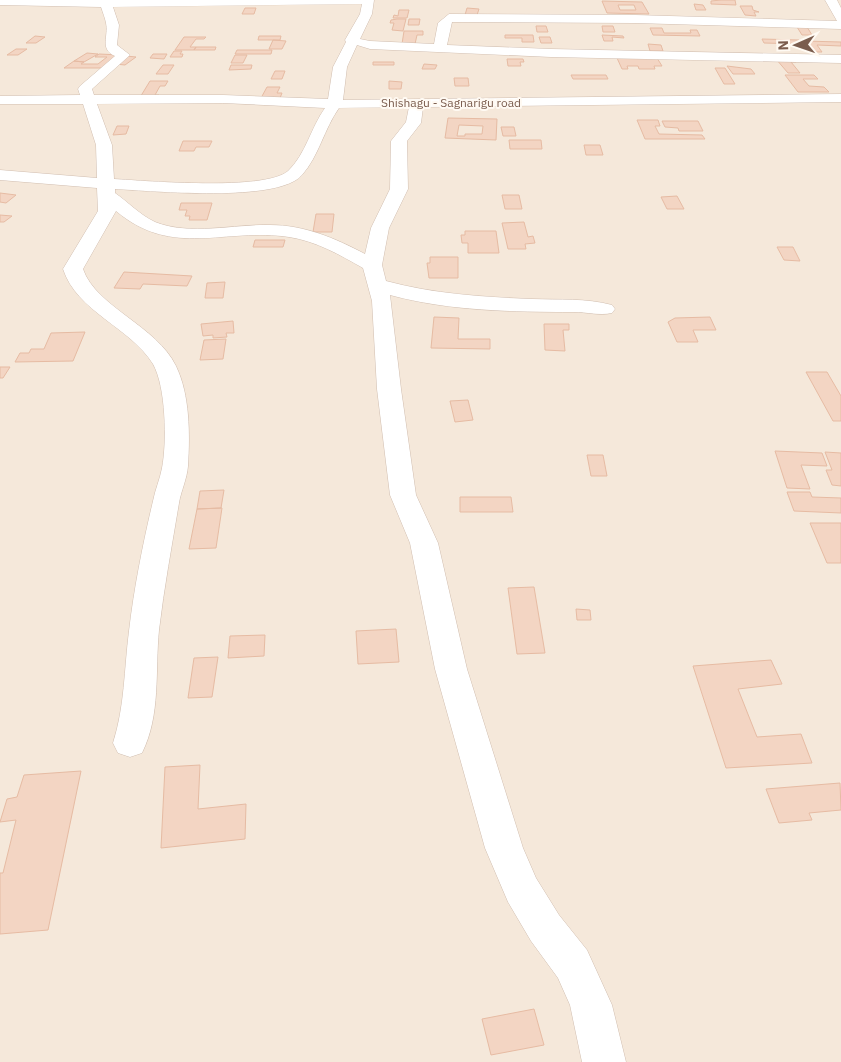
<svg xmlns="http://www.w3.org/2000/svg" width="841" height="1062" font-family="'IBM Plex Sans',sans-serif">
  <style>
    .residential { fill: #f5e8da }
    .building { fill: #f3d5c3; stroke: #e6bba3; fill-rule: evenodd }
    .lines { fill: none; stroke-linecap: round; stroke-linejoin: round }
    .minor-casing { stroke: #d1beb0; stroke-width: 1 }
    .minor { fill: #fff; fill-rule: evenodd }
    .labels { text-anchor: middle; stroke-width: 4; stroke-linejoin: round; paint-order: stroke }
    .far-street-label { font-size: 12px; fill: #7a5c4d; stroke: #fffaf3 }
  </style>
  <rect width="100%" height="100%" fill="#fdf6ec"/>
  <path class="residential" d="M0,0H841V1062H0Z"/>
  <path class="building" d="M721,0H735L736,5L711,4V1Z
    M602,1L642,2L649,14L607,13ZM618,5H634L636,10H620Z
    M694,4L703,5L706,10H696Z
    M740,6H752L753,10L759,12H754L756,16L745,15Z
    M245,8H256L254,14H242Z
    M467,8L479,9L477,15H465Z
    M399,10H409L407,18H393L394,15L398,16Z
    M397,19H406L403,31L392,30L394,23H390L391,20Z
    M409,19H420L419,25H408Z
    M536,26H546L548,32H537Z
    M602,26H613L615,32H603Z
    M797,27H807L812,35H802Z
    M650,28H662L664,33H691L690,30H697L700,36L653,35Z
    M404,31H423V35H417L415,44H402Z
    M505,35H533L534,42H522V38H505Z
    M602,35L623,36L624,38L612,37L613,41H604Z
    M35,36L45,37L36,43H26Z
    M259,36H281L280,40H258Z
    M184,37H206L204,39H196L190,47H196L194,50H175Z
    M539,37H550L552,43H541Z
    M762,39L799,40L802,44L764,43Z
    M273,40L286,41L282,49H269Z
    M804,41L841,42V46L817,45L822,52H811Z
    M648,44L661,45L663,51H650Z
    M196,47H216L215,50H194Z
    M16,49H27L18,55H7Z
    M237,50H272L271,54H235Z
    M174,51H182L180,54H183L182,57H170Z
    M87,53L98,54L84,62L74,61Z
    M99,54L120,55L102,68H64L74,61L84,62L81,64H98L107,57H95Z
    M153,54H167L164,59L150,58Z
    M235,55H247L243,63H231Z
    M126,56L136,57L125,65L115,64Z
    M617,58H657L662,66H654L655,69H639L638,66H627L628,69H622Z
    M507,59H523L524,62H520L521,66H508Z
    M776,59H793L796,62H791L800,73H788Z
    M373,62H394V65H373Z
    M424,64L437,65L435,69H422Z
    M163,65H174L168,74H156Z
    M231,65H252L251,69L229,70Z
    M727,66L751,69L755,74H733Z
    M715,68H725L735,84H724Z
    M275,71H285L282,79H271Z
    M571,75H606L608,79H573Z
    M785,75H814L818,79H803L809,86L824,87L829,92H798Z
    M454,78H468L469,86H455Z
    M150,81H168L165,86H160L155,95H159L156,99H139Z
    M389,81L402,82L401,89H389Z
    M267,87H280L277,93H282L280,98H261Z
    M448,118L497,119L496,140L445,138ZM459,125L483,126L482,134H465V136H457Z
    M637,120H658L660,126H655L659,134L702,135L705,139H645Z
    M662,121H698L703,131H679L678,128L665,127Z
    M117,126H129L126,134L113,135Z
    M501,127H514L516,136H503Z
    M509,140H541L542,149H510Z
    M183,141H212L209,147H196L194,151H179Z
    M584,145H600L603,155H586Z
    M0,193L16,195L6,203L0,202Z
    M502,195H519L522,209H505Z
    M677,196L684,209H667L661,197Z
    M181,203H212L207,220H189L190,216H185L187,210H179Z
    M316,214H334L332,232H313Z
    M0,215L12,216L4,222H0Z
    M524,222L528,237L533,236L535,243L525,244L526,249H508L502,223Z
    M465,231H496L499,253H468V243H462L461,235H465Z
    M255,240H285L283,247H253Z
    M777,247H793L800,261L784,260Z
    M430,257H458V278H429L427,263H430Z
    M124,272L192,276L187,286L143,284L140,289L114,288Z
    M225,282L223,298H205L207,283Z
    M434,317L459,318L458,339H490V349L431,348Z
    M710,317L716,330H693L698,342H677L668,322L675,318Z
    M233,321L234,333H226L227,337L213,338V335L203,336L201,324Z
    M544,324H569V330H563L565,351L545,350Z
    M85,332L73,361L15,362L20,353H29L31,349H44L51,333Z
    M226,339L223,359L200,360L204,340Z
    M0,367H10L3,378H0Z
    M806,372H827L841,396V421H833Z
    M468,400L473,420L455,422L450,401Z
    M775,451L822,453L827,466L801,465L810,489L787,488Z
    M825,452L841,453V486L832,485L826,470H832Z
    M587,455H603L607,476H591Z
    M224,490L221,508L197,509L200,491Z
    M787,492H810L812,497L841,498V513L794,511Z
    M460,497H511L513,512H460Z
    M222,508L216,548L189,549L197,509Z
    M810,523H841V563H827Z
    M534,587L545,653L517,654L508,588Z
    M576,609L590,610L591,620H577Z
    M396,629L399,662L358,664L356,631Z
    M265,635L264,656L228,658L230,636Z
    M218,657L212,697L188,698L194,658Z
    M771,660L782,684L738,689L757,737L801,734L812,763L726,768L693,666Z
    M200,765L198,809L246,804L245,839L161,848L165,767Z
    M81,771L48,930L0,934V873H3L16,820L0,822L7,799L17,797L24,775Z
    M840,783L841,810L809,813L812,820L779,823L766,789Z
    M534,1009L544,1045L491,1055L482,1019Z"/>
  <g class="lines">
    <g class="minor-casing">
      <path id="minor" d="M0,0H374L372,14L360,39L370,41L434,44L438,23L449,14L635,15L837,21L825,0H837L841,8V29L635,23L452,22L447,45L551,49L841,55V63L551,57L370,49L357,45L347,67L343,100L841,94V102L423,107L421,123L407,141L408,189L389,228L382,265L386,281C434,294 483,297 532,299C559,300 586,298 612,305L615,309L612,313C600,316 587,312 574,312C513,312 449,311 390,295L401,389L416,495L438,543L467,669L523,848L536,878L559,915L587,950L612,1005L626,1062H582L570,1005L558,978L531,941L508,902L485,848L435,669L410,543L390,495L377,389L372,301L363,268C340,255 316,241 289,237C225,227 173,259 116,211L83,269C96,307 157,326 176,366C190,395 190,434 188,466C187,479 181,491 179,503C172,545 164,588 159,630C155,671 161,715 142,753L130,757L118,753L113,743C125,705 124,670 129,631C134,588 143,543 153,501C155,490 160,479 162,468C167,442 166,387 153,364C130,327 77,312 63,269L98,211L97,188L0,180V170L97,178L96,145L83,104H0V96L80,95L78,89L80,86L115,56C99,49 109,36 106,23C105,18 103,13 101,7L0,5ZM362,4L360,14L345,40L346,42L333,67L328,99L223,95H94L92,89L130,55L117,45L119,25L113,7ZM223,103L325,108C311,127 306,154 288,171C265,191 148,181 114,179L112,145L97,104ZM409,107L406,122L391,141L390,189L371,228L365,254C335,238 304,225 270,225C234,224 190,236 155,222C140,215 128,202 115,193V189C153,191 278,203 302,175C319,156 324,129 339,108Z"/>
    </g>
    <use href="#minor" class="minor"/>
  </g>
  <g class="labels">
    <g class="far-street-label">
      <text x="451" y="107">Shishagu - Sagnarigu road</text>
    </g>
  </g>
  <g transform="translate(796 45) rotate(268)" stroke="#fffaf3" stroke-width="4" paint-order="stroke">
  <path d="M0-4L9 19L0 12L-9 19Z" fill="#7a5c4d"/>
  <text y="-8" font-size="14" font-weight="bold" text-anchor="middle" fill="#7a5c4d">N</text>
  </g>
</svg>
